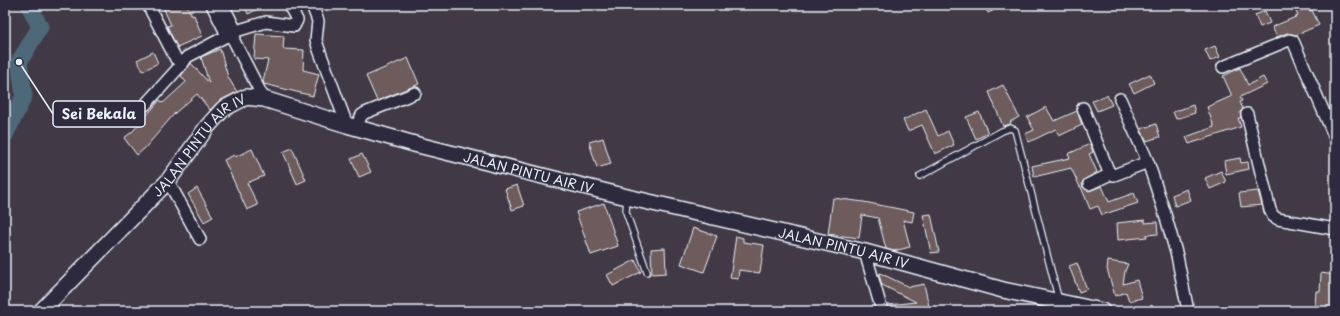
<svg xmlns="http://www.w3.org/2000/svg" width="1340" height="316" font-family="'Playpen Sans',sans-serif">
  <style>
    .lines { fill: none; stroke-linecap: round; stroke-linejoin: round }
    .river { stroke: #4e6778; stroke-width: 17 }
    .building { fill: #6e5b5b; stroke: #e8f1f8 }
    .lane-casing { stroke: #e8f1f8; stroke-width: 8 }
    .street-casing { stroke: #e8f1f8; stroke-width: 14 }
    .secondary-casing { stroke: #e8f1f8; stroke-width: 18 }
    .lane { stroke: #2f2a3d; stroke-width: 5.5 }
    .street { stroke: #2f2a3d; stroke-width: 11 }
    .secondary { stroke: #2f2a3d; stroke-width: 15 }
    .labels { text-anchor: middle; stroke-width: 3; stroke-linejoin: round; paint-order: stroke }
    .street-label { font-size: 13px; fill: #e8f1f8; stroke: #2f2a3d }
    .leader { fill: none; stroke: #e8f1f8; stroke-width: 1.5 }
    .callout-dot { fill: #e8f1f8; stroke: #2f2a3d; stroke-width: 1.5 }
    .callout { fill: #2f2a3d; stroke: #e8f1f8; stroke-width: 1.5 }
    .callout-label { font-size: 14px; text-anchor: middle; font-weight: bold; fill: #e8f1f8 }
  </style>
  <rect width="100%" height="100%" fill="#423946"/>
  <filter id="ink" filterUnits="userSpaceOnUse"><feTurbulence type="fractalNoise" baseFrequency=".025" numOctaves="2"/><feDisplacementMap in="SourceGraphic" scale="8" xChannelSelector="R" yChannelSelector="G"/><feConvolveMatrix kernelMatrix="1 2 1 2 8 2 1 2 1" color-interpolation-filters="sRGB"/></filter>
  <g filter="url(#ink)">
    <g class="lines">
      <path class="river" d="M5,135L24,96L19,62L40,27L29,5"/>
    </g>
    <path class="building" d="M162,5H187L192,16L194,15L202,36L177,47L167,26L171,25Z
      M244,5H266L248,14Z
      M984,5H1006L988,13Z
      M1293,5H1307L1310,11L1312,10L1319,25L1296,35L1287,33L1277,37L1272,27L1298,16Z
      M1265,11L1270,23L1260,27L1255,15Z
      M256,34L284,36L283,49L304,50L303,70L319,74L313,96L264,84L263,81L268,60L254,59Z
      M1215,46L1220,57L1210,61L1205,50Z
      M220,49L228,77L237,92L219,101L210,110L197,94L175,113L145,148L137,155L124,138L132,132L160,100L163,103L186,82L181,76L191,63L209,83L201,57Z
      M153,52L158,63L143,71L137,60Z
      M408,58L419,84L377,101L366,76Z
      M1240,68L1248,85L1263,77L1267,84L1240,97L1242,101L1240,102L1243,109L1240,112L1241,118H1238L1241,127L1189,144L1186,137L1214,127L1207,107L1232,96L1223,76Z
      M1150,74L1154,83L1134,93L1129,84Z
      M1003,85L1019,117L1010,122L1011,124L1003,126L989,92Z
      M1107,95L1112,105L1097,111L1092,101Z
      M1193,105L1195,113L1176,119L1173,112Z
      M1046,107L1054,121L1077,111L1082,125L1059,136L1056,129L1029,142L1025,134L1034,130L1027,117Z
      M926,109L938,136L948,131L954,145L935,154L922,125L908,131L903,120Z
      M979,112L988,133L976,139L966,117Z
      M1156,124L1160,137L1146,141L1141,129Z
      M603,138L611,164L597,168L589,142Z
      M1090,144L1093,152L1089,154L1097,172L1084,180L1082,183L1083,187L1089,191L1102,186L1109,202L1134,193L1138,203L1102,215L1098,206L1090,209L1081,187H1080L1071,168L1034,177L1032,166L1070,158L1068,154Z
      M292,148L306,180L297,184L283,152Z
      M252,149L264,176L247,183L258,205L247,210L224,160L234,155L235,157Z
      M362,154L371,172L359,177L351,159Z
      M1240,158L1241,163L1248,162L1249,169L1226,174L1224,161Z
      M1221,171L1226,182L1210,189L1205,178Z
      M517,185L524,206L512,210L505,189Z
      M197,188L213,217L204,222L188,194Z
      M1187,189L1191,200L1175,206L1172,195Z
      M1258,191L1262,205L1241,207L1239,193Z
      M833,198L864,202L914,212L912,222L903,220L910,247L894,251L886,249L878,218L862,215L859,238L828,234Z
      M604,203L618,246L591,255L576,212Z
      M931,214L939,252L931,253L923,215Z
      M1145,220V223L1157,222L1158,234L1146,235L1147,237L1118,240L1117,223Z
      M693,228L717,236L704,272L681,264Z
      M736,236L743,238V242L764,245L760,273L739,270L738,279L730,278Z
      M665,248L666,273L652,274L651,249Z
      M635,260L641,272L613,286L607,275Z
      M1108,261L1128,264L1125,271L1123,284L1137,280L1142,298L1129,301L1126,292L1115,296L1107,269Z
      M1077,263L1087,289L1079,292L1069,266Z
      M880,273L909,287L924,284L930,311H889L888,305L916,302L882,285L879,275Z
      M1321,273L1335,275L1333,308L1315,307L1316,291H1320Z"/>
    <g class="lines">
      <g class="lane-casing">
        <path id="lane" d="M920,176L1002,131L1010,128L1015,130L1059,301
          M627,197L626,212L647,272"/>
      </g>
      <g class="street-casing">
        <path id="street" d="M148,5L176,59L183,63L187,57L236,31L266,22L294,26L297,20L289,5
          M212,5L227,35L233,39L236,31L223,5
          M312,5L318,21L316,40L318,47L347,125
          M233,39L264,99
          M1223,67L1289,40L1293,41L1335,138
          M1120,99L1148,162L1165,214L1177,256L1188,311
          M145,105L183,63
          M1083,108L1108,170L1111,174L1114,175L1148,162
          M1247,114L1270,210L1273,216L1278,219L1335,229
          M355,128L362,115L365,113L415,93
          M168,181L200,239
          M1089,184L1111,174
          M865,252L882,311"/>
      </g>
      <g class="secondary-casing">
        <g id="secondary">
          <path id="s1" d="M41,311L168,181L207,127L223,109L246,97L264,99L347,125L418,145L627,197L865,252L1003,290L1102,311"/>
        </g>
      </g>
      <use href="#lane" class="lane"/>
      <use href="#street" class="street"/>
      <use href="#secondary" class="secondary"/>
    </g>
  </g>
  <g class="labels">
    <g class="street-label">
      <text dy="5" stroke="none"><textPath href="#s1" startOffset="230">JALAN PINTU AIR IV</textPath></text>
      <text dy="5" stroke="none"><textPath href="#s1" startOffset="591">JALAN PINTU AIR IV</textPath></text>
      <text dy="5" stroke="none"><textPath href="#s1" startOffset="915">JALAN PINTU AIR IV</textPath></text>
    </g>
  </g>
  <path class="leader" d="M19 62L53 114"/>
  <circle class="callout-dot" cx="19" cy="62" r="4"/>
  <rect class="callout" x="53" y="101" width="92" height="26" rx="4"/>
  <g class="callout-label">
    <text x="99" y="119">Sei Bekala</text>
  </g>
  <rect width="1340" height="316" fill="none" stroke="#2f2a3d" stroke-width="20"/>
  <rect x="10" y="10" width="1320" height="296" fill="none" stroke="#e8f1f8" stroke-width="1.5" filter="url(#ink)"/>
</svg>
